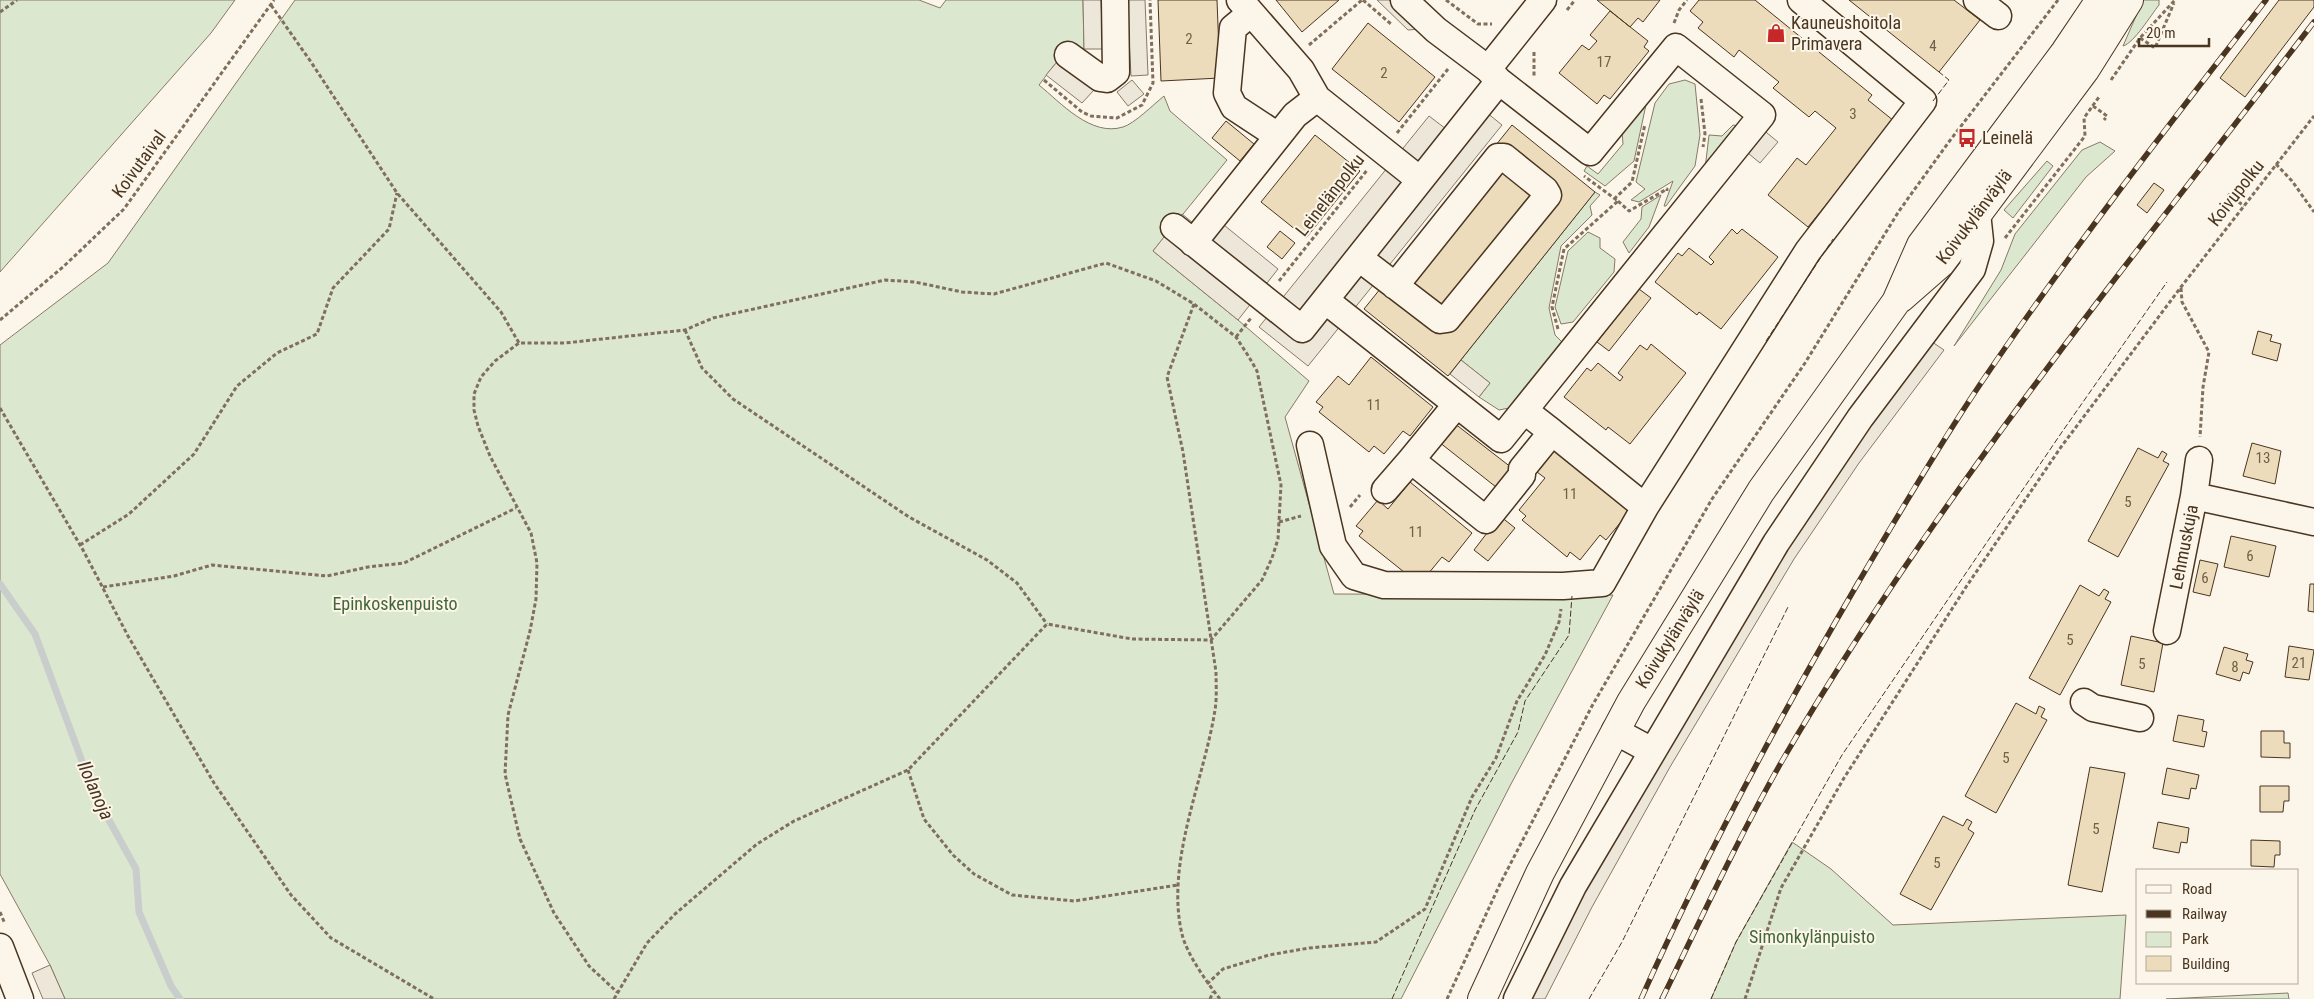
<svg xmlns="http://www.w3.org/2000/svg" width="2314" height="999" font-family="'Roboto Condensed',sans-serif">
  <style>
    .green { fill: #dce7d0; stroke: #887966 }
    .parking { fill: #ede7d9; stroke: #887966 }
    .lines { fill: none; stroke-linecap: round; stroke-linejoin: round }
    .stream { stroke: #c9cecd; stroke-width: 7 }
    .building { fill: #ecdcbc; stroke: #4a3520 }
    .minor-casing { stroke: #4a3520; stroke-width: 29 }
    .major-casing { stroke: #4a3520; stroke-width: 30 }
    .path { stroke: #7f6f5c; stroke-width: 3; stroke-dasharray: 4 2.5; stroke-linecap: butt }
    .minor { stroke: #fbf6e9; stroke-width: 26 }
    .major { stroke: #fbf6e9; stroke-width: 28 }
    .rail-casing { stroke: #4a3520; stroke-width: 5.5 }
    .rail { stroke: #fbf6e9; stroke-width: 4; stroke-dasharray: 11; stroke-linecap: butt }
    .fence { stroke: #4a3520; stroke-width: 1; stroke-dasharray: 6 2.5; stroke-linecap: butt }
    .labels { text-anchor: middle; stroke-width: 4; stroke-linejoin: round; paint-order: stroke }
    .number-label { font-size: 15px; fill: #725f47 }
    .poi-label { font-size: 18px; fill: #4a3520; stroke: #fbf6e9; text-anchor: start }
    .street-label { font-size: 18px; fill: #4a3520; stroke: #fbf6e9 }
    .park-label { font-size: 18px; fill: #436837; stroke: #fbf6e9 }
    .water-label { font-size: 19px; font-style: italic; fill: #4a3520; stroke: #fbf6e9 }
  </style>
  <rect width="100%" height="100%" fill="#fbf6e9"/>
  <path class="green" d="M0,0H235L211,33L0,272Z
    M295,0H919L940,8L946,0H1083L1084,49C1060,52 1053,67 1039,85C1061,103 1091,137 1123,127C1134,124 1154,104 1164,96L1170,111L1227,160L1153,251L1238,320L1309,381L1285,417L1334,594L1613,595L1511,784L1401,999H65L50,965L0,874V345L108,263Z
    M2143,0H2159V5C2151,15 2134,43 2123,46Z
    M1685,80L1695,84L1700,135L1695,166L1666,206H1664L1673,181L1639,202L1631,200L1645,189L1636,182L1655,103L1669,84Z
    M1647,100L1634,161L1605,186L1584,171L1587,166L1598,174L1623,144L1622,131Z
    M1733,125L1739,126L1705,169L1709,135L1722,136Z
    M2100,142L2115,151L2086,177L1954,346L2001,270L2015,234L2082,150Z
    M2047,161L2053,166L2013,218L2004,210Z
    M1595,192L1600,195L1590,206L1592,215L1561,246L1549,308L1555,335L1564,344L1514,407L1499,410L1479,397L1490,383L1461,360Z
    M1661,195L1649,227L1629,253L1623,242L1641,219L1642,207Z
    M1588,232L1600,238V248L1615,259L1614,272L1573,322L1561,324L1555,307L1568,251Z
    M1792,842L1831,869L1893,925L2126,915L2120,999H1711L1736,942Z
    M2288,993L2289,999H2166Z"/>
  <path class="parking" d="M1083,0H1101L1103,49H1084Z
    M1127,0H1145L1148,75L1131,76Z
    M1377,0H1389L1421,29L1408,30Z
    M1057,62L1094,90L1082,103L1046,75Z
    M1132,80L1144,94L1128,106L1117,92Z
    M1470,99L1502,125L1308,366L1259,327L1429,116L1446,129Z
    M1761,128L1778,142L1760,163L1743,149Z
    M1182,214L1208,235L1219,221L1278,269L1238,320L1153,251Z
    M1913,329L1944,350L1859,463L1794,559L1670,767L1592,907L1545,999H1505L1632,761L1762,541Z
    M1461,360L1490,383L1479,397L1450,374Z
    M50,965L65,999H43L32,973Z"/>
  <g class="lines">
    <path class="stream" d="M0,584L35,634L93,791L136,869L139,912L171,986L180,999"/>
  </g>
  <path class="building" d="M1158,0H1217L1220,78L1161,81Z
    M1276,0H1339L1302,32Z
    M1597,0H1660L1643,22L1638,18L1630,27Z
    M1699,0H1755L1872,95L1868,100L1894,121L1808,227L1768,195L1797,158L1806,165L1836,128L1815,111L1809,117L1773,88L1779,82L1739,50L1734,57L1698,28L1703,22L1690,11Z
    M1849,0H1954L1980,20L1939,72Z
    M2279,0H2314V7L2245,97L2220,78Z
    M1610,11L1648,41L1644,47L1649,51L1610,99L1604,95L1597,104L1559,73L1582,45L1589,50L1597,41L1590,35Z
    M1368,23L1435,77L1399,122L1332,69Z
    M1226,121L1254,144L1240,161L1212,138Z
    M1512,125L1595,192L1448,376L1364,309Z
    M1315,135L1360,171L1306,238L1261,202Z
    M2154,183L2164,190L2147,213L2137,205Z
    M1732,229L1737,234L1742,229L1778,257L1721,329L1699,312L1697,315L1655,282L1678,253L1682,256L1689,248L1711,265L1714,262L1709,257Z
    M1280,231L1295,243L1282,259L1267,247Z
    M1639,289L1651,298L1609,351L1597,342Z
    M2258,331L2272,335L2270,341L2281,344L2277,361L2252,354Z
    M1651,344L1686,373L1630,444L1608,427L1606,430L1564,397L1587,368L1591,371L1598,363L1620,381L1623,377L1618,373L1640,345L1647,350Z
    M1371,357L1433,407L1410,436L1403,431L1384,454L1374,446L1369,452L1319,412L1323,407L1316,402L1338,376L1349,385Z
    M1454,423L1512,468L1496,487L1439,442Z
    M2252,443L2281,451L2275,484L2243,476Z
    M2138,448L2158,458L2162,451L2167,454L2163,461L2169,464L2118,557L2088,541Z
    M1555,450L1630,511L1606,540L1600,535L1580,560L1570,552L1567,557L1522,520L1526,516L1519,510L1545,478L1537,472Z
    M1410,482L1472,533L1449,562L1442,557L1423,580L1413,571L1409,576L1359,536L1363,531L1356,526L1378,500L1388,509Z
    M1500,516L1515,528L1488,561L1474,550Z
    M2231,536L2276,546L2269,577L2224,567Z
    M2200,560L2218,564L2210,596L2193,592Z
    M2310,584H2314V612L2308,611Z
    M2080,585L2099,596L2104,589L2109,592L2105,599L2111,602L2060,695L2029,678Z
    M2131,636L2163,643L2154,692L2121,685Z
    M2289,646L2314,650L2309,680L2285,677Z
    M2224,647L2248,654L2246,660L2253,662L2249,674L2243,672L2240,681L2216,674Z
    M2016,703L2036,714L2039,706L2045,709L2041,717L2047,720L1996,813L1965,796Z
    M2178,715L2204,720L2202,731L2207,732L2204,747L2173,741Z
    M2261,731H2284V743H2290V758L2261,757Z
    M2090,767L2125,773L2102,892L2068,885Z
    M2167,768L2199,775L2196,789L2191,788L2189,799L2162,794Z
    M2260,786H2289V801H2284L2283,812H2260Z
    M1943,816L1963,826L1967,819L1972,822L1968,829L1974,833L1931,910L1900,894Z
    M2158,822L2189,828L2187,843L2181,842L2179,853L2153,848Z
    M2251,840L2280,841V855H2275L2274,867L2251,866Z"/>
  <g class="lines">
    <g class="minor-casing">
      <path id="minor" d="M1240,0L1301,70L1317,98L1420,180
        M1404,0L1436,30L1488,69L1543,0
        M1977,0L1998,16
        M1251,13L1233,28L1227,93L1234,107L1278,136
        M1068,55L1100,78L1107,79L1116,72L1115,0
        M1174,227L1302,329L1499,81L1488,69
        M1193,243L1295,115L1317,98
        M1359,258L1440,320L1447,319L1548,195L1545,190L1504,157H1498L1395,286
        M1325,300L1501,439L1762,115L1676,47L1590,152L1499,81
        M1457,404L1411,460L1486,520L1522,475V469L1552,432L1525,411
        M1552,432L1645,507
        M1310,445L1333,546L1354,576L1384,585L1563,586L1602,583L1645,507L1808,251L1923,101L1801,0
        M1385,490L1411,460
        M2194,496L2199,460
        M2167,631L2194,496L2314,522
        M2084,702L2093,708L2140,718
        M1615,731L1652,751
        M0,947L20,999
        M1517,999L1573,886L1776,543L1860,418L1972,269L1980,241L1977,213"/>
    </g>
    <g class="major-casing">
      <path id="major" d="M1901,298L1941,263L2085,70L2129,0
        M1482,999L1540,873L1631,702L1761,491L1896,302L1921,245L2065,52L2100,0"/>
    </g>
    <path class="path" d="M1363,0L1391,24
      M1446,0L1478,24H1492
      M271,5L311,62L397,193L501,312L519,343
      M1567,10L1575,0
      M0,12L17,0
      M1674,23L1679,10L1687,0
      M2140,38L2155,48L2174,3
      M1309,45L1362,0
      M1534,52V78
      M1044,80L1082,112L1091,116L1117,118L1142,105L1153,83L1150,0
      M2111,80L2140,38L2175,0
      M1701,99L1705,134L1703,147
      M2093,106L2107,116L2104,120
      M1397,133L1448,69
      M2276,164L2292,181L2314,212
      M2228,194L2244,206
      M1614,199L1632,182L1645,124
      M1618,201L1629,211L1667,189V191
      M2005,238L2085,136L2084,118L2099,97
      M1279,281L1368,169
      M2181,288L2182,302L2209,352L2203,387L2200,437
      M1194,304L1167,377L1183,452L1216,672C1216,684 1217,698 1215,710C1204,780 1165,863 1182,934C1186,953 1208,984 1220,999
      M0,320L63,267L124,209L274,0
      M1558,329L1552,307L1564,249L1618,201L1584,176
      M685,330L702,368L733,399L909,517L987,560L1017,583L1047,624
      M1236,337L1251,318
      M0,408L83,550L128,636L214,783L291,895L331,938L434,999
      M1350,507L1360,495
      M1279,522L1301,516
      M80,545L129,514L194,454L237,386L277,353L317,334L333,288L389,229L397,193
      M103,587L174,576L212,565L327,576L368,567L404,563L516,508
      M908,770L924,819L953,855L974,874L1012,895L1074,901L1178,885
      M0,912L5,924
      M1207,984L1223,969L1269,955L1309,948L1376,942L1425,909L1472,797L1496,758L1517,701L1545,655L1559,622L1561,609
      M614,999L647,943L675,914L757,844L794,821L908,770L1047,624L1132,639L1211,640L1262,580L1272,558L1278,539L1281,485L1257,371L1249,357L1236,337L1194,304L1156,281L1106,263L994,294L962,292L915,282L885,280L713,318L685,330L565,343H519L495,361L481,377L474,394V410L478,426L490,456L531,533L537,563L536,599L530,631L508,715L505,774L520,839L554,913L589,966L617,992
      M1210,999L1213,992
      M1447,999L1500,884L1592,706L1712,499L1805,363L1899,211L1948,143L2058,0
      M1745,999L1781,888L1844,778L1966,587L2061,447L2181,287L2314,116"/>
    <use href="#minor" class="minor"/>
    <use href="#major" class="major"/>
    <g class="rail-casing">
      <path id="rail" d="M1641,999C1705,856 1779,718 1858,583C1897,517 1936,450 1979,386C2069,253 2167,127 2266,0
        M1662,999C1701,919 1738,838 1782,761C1935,498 2129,263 2314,22"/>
    </g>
    <use href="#rail" class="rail"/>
    <path class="fence" d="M1933,101L1949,80L1939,72
      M1766,341L1833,239
      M1392,999L1475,810L1518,732L1525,701L1569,635L1572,596
      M1589,999L1622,942L1788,607
      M1711,999L1736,942L1842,755L2062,432L2167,282"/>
  </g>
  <defs>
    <g id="shop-bare" transform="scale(1.5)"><path d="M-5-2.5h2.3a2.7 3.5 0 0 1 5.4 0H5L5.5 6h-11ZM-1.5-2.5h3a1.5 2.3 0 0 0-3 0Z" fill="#c62828" stroke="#fbf6e9" stroke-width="2.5" paint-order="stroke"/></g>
    <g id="bus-bare" transform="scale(1.5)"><path d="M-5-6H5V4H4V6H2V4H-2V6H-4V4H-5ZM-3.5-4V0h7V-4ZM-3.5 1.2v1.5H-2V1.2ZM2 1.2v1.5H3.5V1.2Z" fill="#c62828" stroke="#fbf6e9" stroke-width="2.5" paint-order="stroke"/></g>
  </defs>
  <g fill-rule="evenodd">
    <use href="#shop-bare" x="1776" y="33"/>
    <use href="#bus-bare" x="1967" y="138"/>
  </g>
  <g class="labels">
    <g class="number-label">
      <text x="1189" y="44">2</text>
      <text x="1933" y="51">4</text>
      <text x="1604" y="67">17</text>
      <text x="1384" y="78">2</text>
      <text x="1853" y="119">3</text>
      <text x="1374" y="410">11</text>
      <text x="2263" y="463">13</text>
      <text x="1570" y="499">11</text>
      <text x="2128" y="507">5</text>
      <text x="1416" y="537">11</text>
      <text x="2250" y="561">6</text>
      <text x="2205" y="583">6</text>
      <text x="2070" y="645">5</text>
      <text x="2299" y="668">21</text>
      <text x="2142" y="669">5</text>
      <text x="2235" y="672">8</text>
      <text x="2006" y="763">5</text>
      <text x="2096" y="834">5</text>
      <text x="1937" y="868">5</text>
    </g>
    <g class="poi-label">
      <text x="1791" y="29">Kauneushoitola<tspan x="1791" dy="21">Primavera</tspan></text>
      <text x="1982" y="144">Leinelä</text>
    </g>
    <g class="street-label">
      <text transform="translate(139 164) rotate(-54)" y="6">Koivutaival</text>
      <text transform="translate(2236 193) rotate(-52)" y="6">Koivupolku</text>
      <text transform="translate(1330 195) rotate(-52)" y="6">Leinelänpolku</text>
      <text transform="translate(1974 217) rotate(-53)" y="6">Koivukylänväylä</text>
      <text transform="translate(2184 547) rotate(-79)" y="6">Lehmuskuja</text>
      <text transform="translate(1670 639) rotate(-58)" y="6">Koivukylänväylä</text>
    </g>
    <g class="park-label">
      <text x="395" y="610">Epinkoskenpuisto</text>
      <text x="1812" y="943">Simonkylänpuisto</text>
    </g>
    <g class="water-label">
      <text transform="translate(96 790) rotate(66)" y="7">Ilolanoja</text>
    </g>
  </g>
  <rect x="2136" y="869" width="162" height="115" fill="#fbf6e9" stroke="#b4a999"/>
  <rect x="2146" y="885" width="25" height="8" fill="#fbf6e9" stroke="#b4a999"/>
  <text x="2182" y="894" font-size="15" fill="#4a3520">Road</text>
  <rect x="2146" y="910" width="25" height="8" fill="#4a3520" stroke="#b4a999"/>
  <text x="2182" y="919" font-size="15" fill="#4a3520">Railway</text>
  <rect x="2146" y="932" width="25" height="15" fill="#dce7d0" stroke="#b4a999"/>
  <text x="2182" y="944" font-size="15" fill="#4a3520">Park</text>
  <rect x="2146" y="956" width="25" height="15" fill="#ecdcbc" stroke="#b4a999"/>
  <text x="2182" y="969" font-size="15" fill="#4a3520">Building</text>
  <path d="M2139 38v8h70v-8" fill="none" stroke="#4a3520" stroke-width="2.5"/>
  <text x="2146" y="38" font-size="15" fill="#4a3520" stroke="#fbf6e9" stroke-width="4" paint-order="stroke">20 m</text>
</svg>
